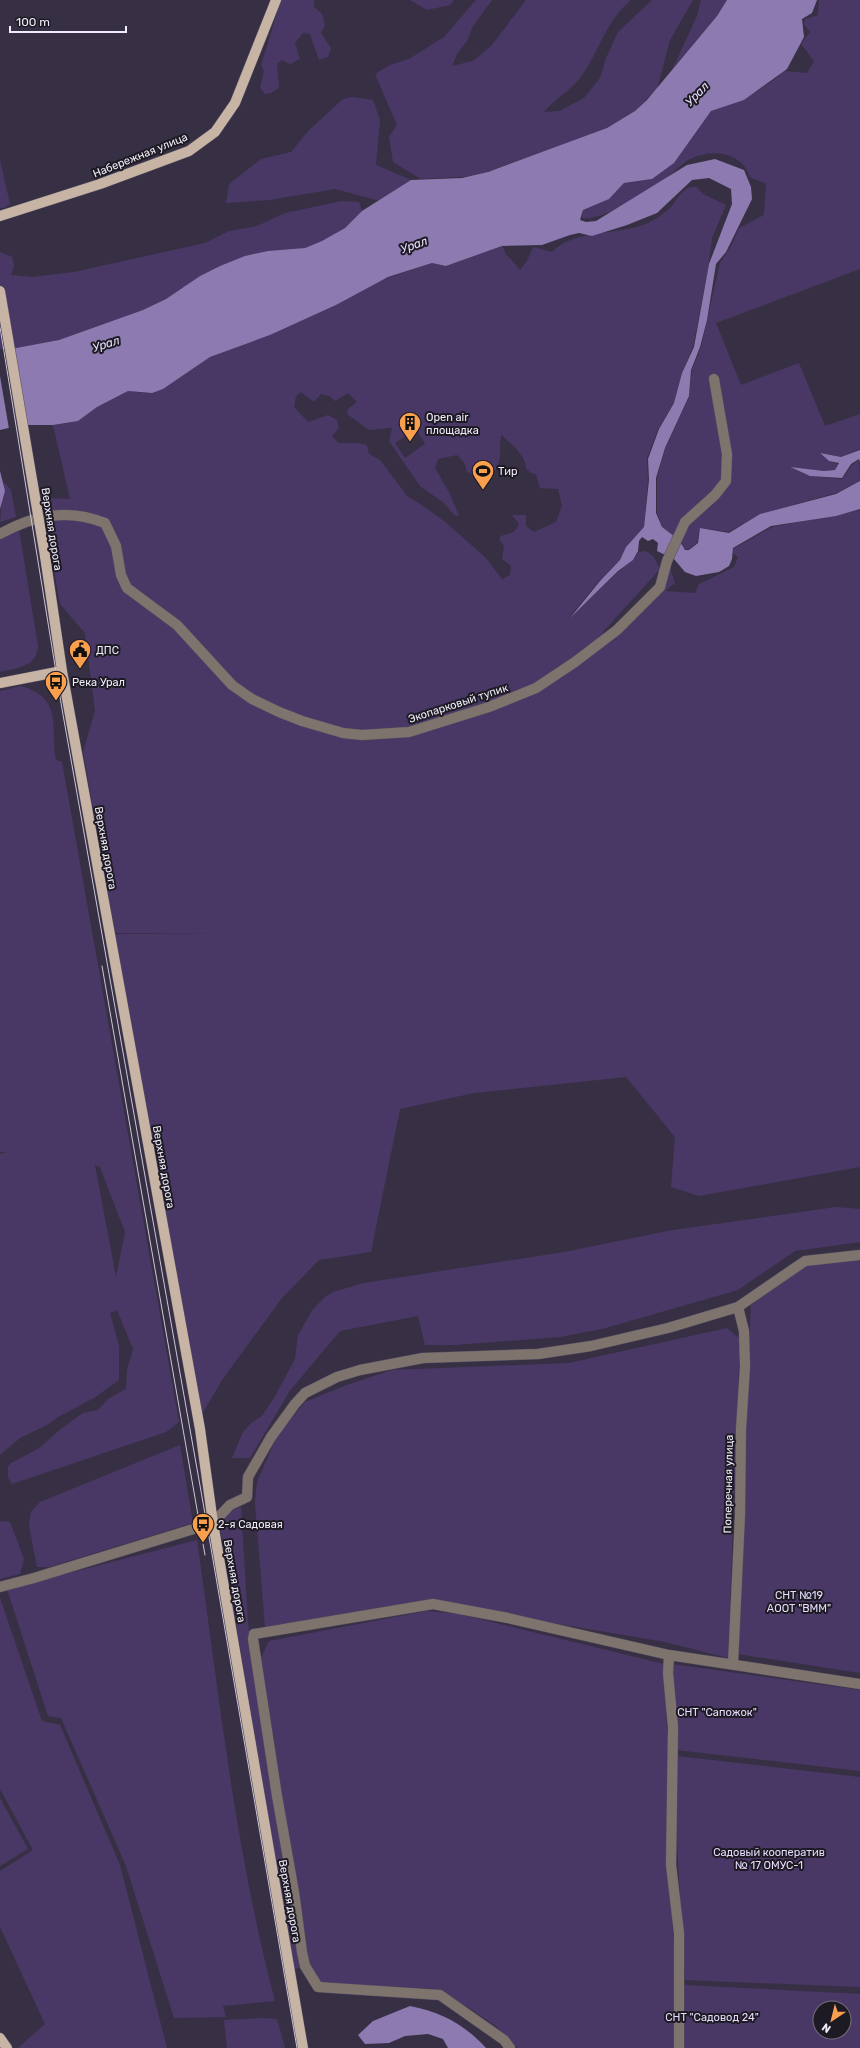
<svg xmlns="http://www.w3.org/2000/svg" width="860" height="2048" font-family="Rubik,sans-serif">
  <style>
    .green { fill: #493866; fill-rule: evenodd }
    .water { fill: #8c7ab0 }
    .pier { fill: #373044 }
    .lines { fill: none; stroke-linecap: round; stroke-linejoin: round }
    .minor-casing { stroke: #554e61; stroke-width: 11 }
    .major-casing { stroke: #554e61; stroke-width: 11 }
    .minor { stroke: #7e746d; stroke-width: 10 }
    .major { stroke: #c7b4a4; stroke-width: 10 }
    .tram { stroke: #cbc7d6; stroke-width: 1 }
    .major-bridge-casing { stroke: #554e61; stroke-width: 11; stroke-linecap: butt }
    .major-bridge { stroke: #c7b4a4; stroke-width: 10 }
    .labels { text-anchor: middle; stroke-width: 4; stroke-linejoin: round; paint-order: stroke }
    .street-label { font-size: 11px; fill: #f0ecfa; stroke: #1d1a23 }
    .poi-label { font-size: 11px; fill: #f0ecfa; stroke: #1d1a23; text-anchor: start }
    .park-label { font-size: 11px; fill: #e5dbfb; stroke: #1d1a23 }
    .water-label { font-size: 12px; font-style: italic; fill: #e7ddfe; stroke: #1d1a23 }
  </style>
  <rect width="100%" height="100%" fill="#373044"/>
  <path class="green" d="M281,0H314V7L322,14L325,25L321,33L331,48L328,57L319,60L310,34L303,33L295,43L300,59L290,64L282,60L277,64L279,88L271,93L265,94L260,88L264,71L261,65Z
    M410,0H454L450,5L427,10Z
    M476,0H492L473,26L467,41L457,54L452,66L473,61L492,45L526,0H631C608,19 600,47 585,71C575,88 555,98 544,112L559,111L584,98L600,78L606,58L618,32L652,0H693L670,40L657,89L635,111L607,128L570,143L519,160L476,176L421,179L393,162L389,137L397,125L375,74L390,65L409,59L444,37Z
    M701,0H727L717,16L673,68L697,16Z
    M819,0H860V269L716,323L741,385L799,363L825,426L860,414V449L841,457L819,453L829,461L838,464L835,470L824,471L788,467L810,476L842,479L852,465L859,460L860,481L836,493L760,514L729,532L700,528L697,543L689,549H685L679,540L662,527L657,513V478L665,449L689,397L692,370L701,347L720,263L731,246L739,228L764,215L766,184L750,177C742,152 712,148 690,159C680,164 674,173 666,179C651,191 601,222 582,218L583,210L609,199L624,183L652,179L674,163L711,111L744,100L775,79L784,71L807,73L814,61L801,44L810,32L804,24L805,19L818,15Z
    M352,97L373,100L380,120L376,165L411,180L380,201L335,189L269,200L226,203L229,184L261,159L291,152L309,130L343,99Z
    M0,160L10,204L4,208H0Z
    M697,187L703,194L726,205L712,238L708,270L693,347L682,373L674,403L658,429L647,458L648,480L644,527L626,547L620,560L599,581L566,621L619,571L633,560L639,551L640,552L646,551L653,556L660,569L603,632L609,637L631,616L670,568L675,583L665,591L695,593L699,584L734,567L738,557L733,553V549L772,527L860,510V1167L699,1196L671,1187L675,1137L626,1077L474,1093L400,1109L371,1252L319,1260L282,1298L222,1380L199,1419L115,934L226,933H115L83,752L95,711L85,633L60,604L41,498L70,499L53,425L78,421L97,407L128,391L146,393L163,389L210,357L270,335L336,305L382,280L432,263L446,266L502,246L506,254L520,270L527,261L533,247L552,252C572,230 616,235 643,225C652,222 662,215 669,209C675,203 680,192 688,188C690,187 694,187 697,187ZM301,392L314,402L321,394L330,396L335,401L348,393L357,402L348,409L347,414L369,430L392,428L389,441L420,486L444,503L454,515L459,516L450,494L435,468L438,459L457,455L464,462L467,472L485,479C505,467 498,455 501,435C510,442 526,456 526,468L531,473L536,474L540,488L558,489L562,506L556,522L534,532L526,526V515H512L519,524C513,536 512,531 501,536L499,539L504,546L502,559L511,566L510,575L502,579L486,558L444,521L417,502L408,497L380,460L369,454L367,445L357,443H338L332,436L339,428L337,420L328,415L308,422L294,407L296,396ZM416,429L425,444L405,458L395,443Z
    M342,201L359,202L362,211L345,228L322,241L305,248L281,251L220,266L200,276L166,299L143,310L59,340L0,351V252L12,257L14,265L11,275L32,277L74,272L205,243L229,231L257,226L285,213Z
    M4,482L11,490L16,517L0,522Z
    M19,530L38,646C37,667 17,668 0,672V536Z
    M21,686C64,699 50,726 56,760L62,762L179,1422L166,1432L12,1484L8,1477V1467L11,1463L38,1449L62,1428L83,1413L98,1410L108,1399L126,1389L127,1370L133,1349L117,1310L110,1313L119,1346V1380L94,1398L58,1417L47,1425L20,1438L0,1455V1154L7,1152H0V691ZM95,1165L100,1167L125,1232L116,1277Z
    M836,1207L860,1209V1242L795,1251L738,1290L602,1329L560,1337L454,1345H425L418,1316L340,1331L289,1392L250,1458H232L243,1432L250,1424L262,1416L274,1398L295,1359L298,1335L313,1309L325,1297L333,1292L364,1283L564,1252L673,1230Z
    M860,1260V1673L737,1654L745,1425L751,1305L805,1266Z
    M727,1328L740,1339L728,1658L665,1642L511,1616L435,1599L265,1627L255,1502L257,1482L277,1436L305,1402L344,1386L392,1370L569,1363Z
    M180,1445L193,1523L49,1567H37L29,1525L31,1512L40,1502Z
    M241,1507L248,1623L301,1968L294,1969L220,1528C222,1517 229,1510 241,1507Z
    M2,1521L10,1522L24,1559L20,1574L0,1579V1522Z
    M197,1540C219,1694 235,1850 275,2001L223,2006L226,2017L174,2018L126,1866L61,1718L48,1716L7,1589Z
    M0,1598L42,1721L60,1725L120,1865L167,2048H18L45,2024L0,1927V1871L33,1850L0,1789Z
    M427,1611L459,1614L664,1664L668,1749L671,1898L676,1985L675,2048H517L497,2027L468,2007L436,1989L322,1983L309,1968L261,1658L269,1641Z
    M672,1664L860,1690V1771L676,1750Z
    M677,1756L860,1777V1987L685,1980L676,1826Z
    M0,1798L28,1849L0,1866Z
    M685,1985L860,1994V2048H681V1991ZM820,2008H844V2032H820Z
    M262,2018L277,2019L285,2048H227L224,2020Z"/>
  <path class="water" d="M727,0H817L812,13L802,19L804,37L787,69L744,100L711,111L674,163L652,179L624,183L609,199L583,210L580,220L586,222L596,221L687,165L715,159L744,170L751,187L752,199L726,252L716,264L707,320L700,347L691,370L689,396L665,448L656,478V513L662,527L679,540L685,550H689L698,543L700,528L729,533L760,514L836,494L860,481V509L836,516L771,526L733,548L732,559L729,566L719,572L696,576L685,572L674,559L657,551L658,543L653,539L648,541L642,537L639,541L638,551L633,560L618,571L570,618L600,581L620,560L626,547L644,527L649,480L648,459L659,429L674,403L682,373L694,347L709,264L732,204L731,189L709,178L692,180L657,213L627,225L592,236L579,233L570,235L542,245L502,246L446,266L432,263L388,277L336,305L270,335L210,357L163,389L152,393L128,391L97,407L78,421L53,425H21L0,430V351L59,340L143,310L166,299L200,276L220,266L245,256L268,251L305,248L322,241L345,228L362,211L411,180L462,178L488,172L607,128L635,111L647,100L717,16Z
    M860,450V462L859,459L851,464L842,478L810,476L790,467L824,471L835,470L839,463L829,461L820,453L841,457Z
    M0,471L5,491L0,509Z
    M410,2006C441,2012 464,2024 486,2048H448L443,2039L428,2034L405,2036L389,2043L365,2044L358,2035L373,2021Z"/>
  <path class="pier" d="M14,347L22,427L9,429L0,376V349Z"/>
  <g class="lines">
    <g class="minor-casing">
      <path id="minor" d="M0,534C34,515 68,508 105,523L116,546L121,575L127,588L177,625L232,685L252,699L279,712L302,721L343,733L362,735L409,732L489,707L536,688L575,662L617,630L660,587L667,561L685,522L715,495L726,481L727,454L714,379
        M0,1587L34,1578L213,1523L230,1505L247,1497L248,1477L271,1437L295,1404L305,1393L337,1377L360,1370L423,1358L538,1354L591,1346L668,1328L738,1307L805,1261L860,1255
        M669,1655L668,1673L673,1727L671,1865L679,1933V2048
        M733,1663L740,1515L741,1429L745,1367L744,1331L738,1307
        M510,2048L504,2040L440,1995L318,1987L305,1966L302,1952L294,1892L277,1796L253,1639L254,1634L433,1604L508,1618L669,1655L860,1684"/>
    </g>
    <g class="major-casing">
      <path id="major" d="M0,216L100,184L189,151L215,132L235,103L276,0
        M45,556L62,671L200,1429L213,1523L303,2048
        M0,683L62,671
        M0,2038L7,2048"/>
    </g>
    <use href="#minor" class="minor"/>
    <use href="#major" class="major"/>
    <path class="tram" d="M0,327L62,709L207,1525L297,2048
      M102,966L205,1555"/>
    <g class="major-bridge-casing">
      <path id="major-bridge" d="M0,291L45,556"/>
    </g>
    <use href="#major-bridge" class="major-bridge"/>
  </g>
  <defs>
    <g id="building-pin" transform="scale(1.15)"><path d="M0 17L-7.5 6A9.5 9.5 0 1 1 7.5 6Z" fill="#fa9f4e" stroke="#1d1a23"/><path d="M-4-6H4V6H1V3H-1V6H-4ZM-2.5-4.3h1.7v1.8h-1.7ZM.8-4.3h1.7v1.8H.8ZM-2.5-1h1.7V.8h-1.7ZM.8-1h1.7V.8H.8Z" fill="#111"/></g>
    <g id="stadium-pin" transform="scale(1.15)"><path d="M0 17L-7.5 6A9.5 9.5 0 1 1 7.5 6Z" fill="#fa9f4e" stroke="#1d1a23"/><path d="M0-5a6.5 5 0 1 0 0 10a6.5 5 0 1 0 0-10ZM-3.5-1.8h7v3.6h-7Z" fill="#111"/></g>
    <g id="civic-pin" transform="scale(1.15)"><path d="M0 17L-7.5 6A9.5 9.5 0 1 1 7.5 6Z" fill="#fa9f4e" stroke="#1d1a23"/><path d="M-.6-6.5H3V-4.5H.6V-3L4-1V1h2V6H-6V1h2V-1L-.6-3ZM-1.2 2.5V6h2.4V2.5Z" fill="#111"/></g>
    <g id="bus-pin" transform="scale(1.15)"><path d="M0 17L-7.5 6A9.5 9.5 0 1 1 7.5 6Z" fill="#fa9f4e" stroke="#1d1a23"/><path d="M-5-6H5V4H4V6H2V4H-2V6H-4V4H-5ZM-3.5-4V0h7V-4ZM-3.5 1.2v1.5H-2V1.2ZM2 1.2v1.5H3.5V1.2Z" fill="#111"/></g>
  </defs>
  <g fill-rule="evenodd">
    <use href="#building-pin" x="410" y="423"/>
    <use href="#stadium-pin" x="483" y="471"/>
    <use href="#civic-pin" x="80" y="650"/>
    <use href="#bus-pin" x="56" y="682"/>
    <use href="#bus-pin" x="203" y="1524"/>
  </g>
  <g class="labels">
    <g class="street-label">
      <text transform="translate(140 155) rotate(-22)" y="4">Набережная улица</text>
      <text transform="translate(52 529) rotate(81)" y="4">Верхняя дорога</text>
      <text transform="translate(458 703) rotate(-18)" y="4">Экопарковый тупик</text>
      <text transform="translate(106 848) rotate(80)" y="4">Верхняя дорога</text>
      <text transform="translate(164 1167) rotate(80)" y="4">Верхняя дорога</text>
      <text transform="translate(728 1484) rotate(-89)" y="4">Поперечная улица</text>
      <text transform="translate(235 1581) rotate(80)" y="4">Верхняя дорога</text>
      <text transform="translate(290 1901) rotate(80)" y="4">Верхняя дорога</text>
    </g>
    <g class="poi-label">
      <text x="426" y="421">Open air<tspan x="426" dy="13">площадка</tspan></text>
      <text x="498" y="475">Тир</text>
      <text x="96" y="654">ДПС</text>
      <text x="72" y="686">Река Урал</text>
      <text x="218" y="1528">2-я Садовая</text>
    </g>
    <g class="park-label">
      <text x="799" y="1599">СНТ №19<tspan x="799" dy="13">АООТ "ВММ"</tspan></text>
      <text x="717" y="1716">СНТ "Сапожок"</text>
      <text x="769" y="1856">Садовый кооператив<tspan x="769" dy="13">№ 17 ОМУС-1</tspan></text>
      <text x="712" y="2021">СНТ "Садовод 24"</text>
    </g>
    <g class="water-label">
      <text transform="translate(697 94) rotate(-46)" y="4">Урал</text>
      <text transform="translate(414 245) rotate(-20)" y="4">Урал</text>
      <text transform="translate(106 344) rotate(-17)" y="4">Урал</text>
    </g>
  </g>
  <g transform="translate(832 2020) rotate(215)"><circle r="19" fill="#1d1a23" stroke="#716e79"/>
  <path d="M0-3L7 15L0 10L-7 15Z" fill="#fa9f4e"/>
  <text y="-6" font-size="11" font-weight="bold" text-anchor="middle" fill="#f0ecfa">N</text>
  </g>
  <path d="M10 26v6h116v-6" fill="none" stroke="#f0ecfa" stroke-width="2"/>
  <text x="16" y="26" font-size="12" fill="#f0ecfa" stroke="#1d1a23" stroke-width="3" paint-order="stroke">100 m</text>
</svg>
